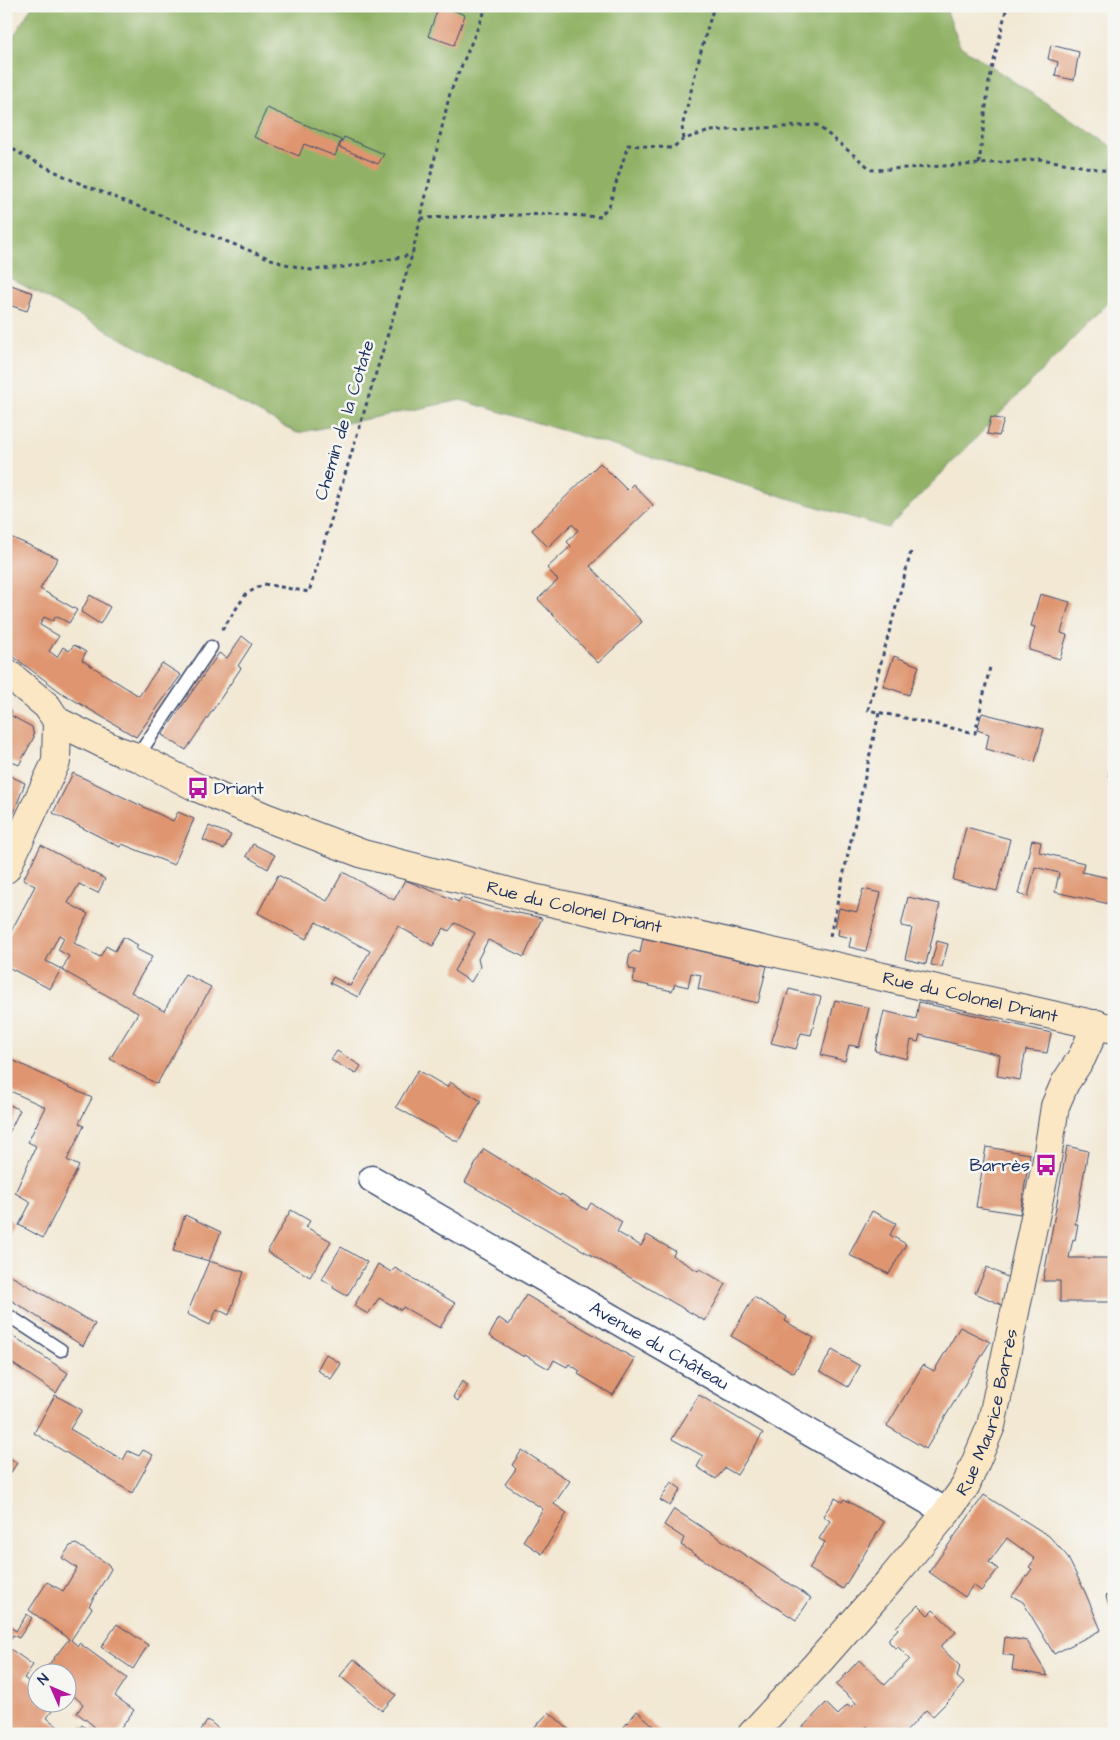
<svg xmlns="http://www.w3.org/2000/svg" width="1120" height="1740" font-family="'Architects Daughter',sans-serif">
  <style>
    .forest { fill: #91b266; stroke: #567062 }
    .building { fill: #df956f }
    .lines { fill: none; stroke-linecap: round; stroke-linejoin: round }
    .lane-casing { stroke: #3b4b70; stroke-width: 15 }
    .street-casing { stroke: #3b4b70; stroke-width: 29 }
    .secondary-casing { stroke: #3b4b70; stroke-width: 30 }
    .path { stroke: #3b4b70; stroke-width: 3; stroke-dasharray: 4 4; stroke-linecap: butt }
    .lane { stroke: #fff; stroke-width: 12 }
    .street { stroke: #fff; stroke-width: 26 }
    .secondary { stroke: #fbe7c3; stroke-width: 28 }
    .labels { text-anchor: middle; stroke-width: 5; stroke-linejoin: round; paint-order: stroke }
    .street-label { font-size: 18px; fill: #1b2f5e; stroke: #f6f6f2 }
    .poi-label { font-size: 18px; fill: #1b2f5e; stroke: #f6f6f2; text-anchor: start }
  </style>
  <rect width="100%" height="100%" fill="#f6f6f2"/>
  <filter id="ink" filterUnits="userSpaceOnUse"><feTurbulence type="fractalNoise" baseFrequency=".02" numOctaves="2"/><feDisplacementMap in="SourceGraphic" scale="10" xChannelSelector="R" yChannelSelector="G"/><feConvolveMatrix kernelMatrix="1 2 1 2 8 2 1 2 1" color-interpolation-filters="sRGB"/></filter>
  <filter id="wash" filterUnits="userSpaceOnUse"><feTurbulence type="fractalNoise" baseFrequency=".0096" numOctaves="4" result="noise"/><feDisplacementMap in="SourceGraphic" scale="20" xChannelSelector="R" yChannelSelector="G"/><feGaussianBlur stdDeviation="1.12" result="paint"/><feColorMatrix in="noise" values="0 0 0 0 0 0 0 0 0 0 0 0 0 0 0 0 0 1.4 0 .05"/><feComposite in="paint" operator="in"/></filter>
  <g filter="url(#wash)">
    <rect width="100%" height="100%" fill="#f2e8d3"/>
    <path class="forest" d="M32,6H945L960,46L1114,148V297L888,528L461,400L297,433L6,276V49Z"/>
    <g id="blocks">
      <path class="building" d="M439,6H443L465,15L454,45L428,36Z
        M1051,45L1079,52L1074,80L1055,76L1058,62L1048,59Z
        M267,108L341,140L335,156L304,144L299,156L254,137Z
        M344,137L384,154L378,164L339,147Z
        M6,283L33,293L27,311L6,304Z
        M991,417L1004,420L999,436L987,434Z
        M600,463L627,490L633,484L653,505L590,566L642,622L598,663L538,599L558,580L547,568L571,546L567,542L578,530L572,524L548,547L532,530Z
        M6,535L58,558L40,589L77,610L69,623L56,616L53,621L44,617L40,625L59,636L49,651L57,657L63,647L69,651L74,645L86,652L82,660L139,696L162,663L181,675L136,737L62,693L6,651V638L12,630L6,626Z
        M1040,594L1070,602L1061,633L1067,635L1060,659L1029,650L1035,627L1031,626Z
        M90,595L110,607L100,624L81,612Z
        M242,636L252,644L238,666L241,668L186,750L162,735L219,653L227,658Z
        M894,656L919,666L909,695L883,686Z
        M6,707L12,711L10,715L32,727L34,737L19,765L6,759Z
        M982,713L1044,729L1035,762L986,749L989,734L977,730Z
        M1112,760L1114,761V777L1108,776Z
        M73,773L173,821L178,812L194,819L174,865L122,844L120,847L53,813Z
        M6,774L25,783L14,812L6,824Z
        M209,826L231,835L224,849L203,840Z
        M966,827L1010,839L997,891L953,880Z
        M1032,840L1041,842L1039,852L1084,863L1082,872L1114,879V905L1055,892L1059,873L1035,867L1028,897L1018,894Z
        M253,844L275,855L268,869L246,856Z
        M41,845L105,879L98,893L79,884L68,903L88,914L74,943L100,957L106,946L115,951L123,937L138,945L136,949L152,957L131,992L164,1011L185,974L211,987L157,1084L110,1059L138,1013L62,970L69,956L58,950L64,938L59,935L46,961L61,969L50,989L6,966V941L35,886L23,880Z
        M343,872L394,900L405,880L459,902L461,898L490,907L542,918L524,957L488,940L478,959L480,967L471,982L454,971L475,933L455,923L449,931L444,928L433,946L398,926L358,997L330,983L333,977L350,986L370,951L316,922L306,939L258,913L278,875L327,901Z
        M863,889L881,893L866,951L849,947L851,938L838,935L839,929L835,927L839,908L857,912Z
        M908,897L940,904L926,964L905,959L912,928L901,926Z
        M643,938L767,966L758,1003L698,989L701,975L691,973L688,987L675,984L672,991L633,982L635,970L630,969L628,964L630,954L634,951L640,953Z
        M937,941L948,944L942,967L931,965Z
        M789,989L821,997L811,1035L801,1033L796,1049L771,1043Z
        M835,1000L869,1008L859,1047L849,1045L845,1061L821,1055Z
        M919,1002L1051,1033L1047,1053L1026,1050L1020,1080L997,1076L1000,1055L920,1035L918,1042L911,1040L907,1059L875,1051L884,1011L916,1019Z
        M337,1051L361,1066L356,1074L331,1060Z
        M6,1057L92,1098L79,1123L84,1126L67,1160L79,1166L43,1238L19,1225L31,1202L15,1193L36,1146L28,1142L45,1107L6,1089Z
        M418,1070L447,1087L450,1082L481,1101L458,1142L396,1107Z
        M6,1103L20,1110L6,1139Z
        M1067,1146L1088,1151L1075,1224H1078L1075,1240L1073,1239L1069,1258H1114V1302H1060V1281H1043Z
        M986,1147L1030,1154L1020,1214L976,1207Z
        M484,1149L560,1196L561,1194L587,1210L591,1203L622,1222L617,1232L641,1246L647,1235L675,1251L673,1256L698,1271L700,1269L726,1284L705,1321L465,1182Z
        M291,1210L310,1221L306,1227L331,1241L310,1277L267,1252Z
        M872,1211L896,1223L890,1235L906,1244L889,1274L849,1255Z
        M185,1215L221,1232L209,1261L244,1272L229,1315L217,1309L210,1325L187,1314L209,1261L173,1251Z
        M6,1218L14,1223L9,1232L6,1231Z
        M341,1247L367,1262L347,1296L333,1288L334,1286L322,1279Z
        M378,1264L391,1272L395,1268L455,1303L440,1328L403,1307L401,1310L379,1298L368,1314L354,1306Z
        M987,1267L1009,1278L1004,1306L975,1293Z
        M6,1273L95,1324L83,1346L6,1297Z
        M526,1295L635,1359L613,1395L578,1374L580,1371L569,1364L567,1367L554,1360L549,1369L525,1355L524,1357L489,1336L499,1318L509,1325Z
        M754,1297L787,1317L785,1321L814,1338L794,1373L731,1336Z
        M960,1327L990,1342L926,1449L887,1426L923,1365L934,1371Z
        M6,1331L68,1373L56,1393L6,1359Z
        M832,1350L860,1366L848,1387L820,1371Z
        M326,1354L341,1364L331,1379L317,1370Z
        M462,1381L468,1385L458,1401L453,1397Z
        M55,1395L82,1410L70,1429L123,1460L128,1451L139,1456L143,1450L153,1455L132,1493L34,1433Z
        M699,1395L763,1433L737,1475L725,1468L716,1479L697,1467L703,1456L672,1439Z
        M522,1450L570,1481L554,1504L567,1513L542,1554L523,1541L543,1509L505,1484L516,1469L512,1465Z
        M6,1455L17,1463L6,1480Z
        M671,1482L681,1489L670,1506L660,1500Z
        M984,1495L1049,1536L1067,1556L1085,1592L1101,1630L1054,1654L1023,1602L1012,1596L1032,1569L1029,1567L1035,1559L1007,1538L989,1562L998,1569L981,1591L973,1585L965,1597L929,1572Z
        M835,1498L842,1502L844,1499L884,1522L843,1589L809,1569L825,1542L819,1539L830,1521L823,1516Z
        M674,1509L811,1598L796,1620L681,1545L684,1538L664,1525Z
        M76,1544L108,1564L111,1569L89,1606L92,1608L71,1640L78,1646L79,1643L127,1678L115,1696L134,1710L117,1734H76L82,1725L91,1732L94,1726L77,1713L83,1704L68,1691V1672H43L69,1639L29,1610L47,1582L63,1591L77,1568L62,1558L70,1546Z
        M1114,1591V1618L1113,1619L1106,1596Z
        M918,1605L928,1615L933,1610L956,1632L940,1647L960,1666L957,1677L964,1683L952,1697L933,1716L926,1710L906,1732L908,1734H876L867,1726L860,1734H796L826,1703L838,1715L847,1705L851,1708L856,1703L836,1685L859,1660L885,1685L910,1659L898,1647L895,1648L889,1642V1638L898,1629L896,1627Z
        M27,1614L32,1618L19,1638L13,1635L6,1646V1627L7,1625L16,1631Z
        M117,1624L148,1645L133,1669L101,1647Z
        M1005,1637L1027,1641L1048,1676L1012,1670L1014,1656L1003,1654Z
        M6,1646L33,1665L24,1678L38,1688V1702H58L47,1718L67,1734H6Z
        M354,1659L396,1695L382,1711L340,1676Z
        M637,1711L655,1727L664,1734H618Z
        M549,1712L574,1734H538L533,1729Z
        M208,1720L225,1734H198Z"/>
    </g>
  </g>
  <g filter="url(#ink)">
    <use href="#blocks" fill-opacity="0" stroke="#3b4b70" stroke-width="1"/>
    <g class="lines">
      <g class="lane-casing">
        <path id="lane" d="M137,757L211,647
          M6,1314L61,1350"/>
      </g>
      <g class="street-casing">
        <g id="street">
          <path id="s1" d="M372,1179L947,1512"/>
        </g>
      </g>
      <g class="secondary-casing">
        <g id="secondary">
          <path d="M6,672L47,706L57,721"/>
          <path id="s2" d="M57,721L116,750L137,757L198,788L265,817L363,854L537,899L1114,1029"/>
          <path d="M6,869L56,762L57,721"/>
          <path id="s3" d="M752,1734L815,1666L893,1577L947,1512L966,1485L991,1426L1046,1165L1055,1106L1065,1083L1082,1057L1097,1024"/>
        </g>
      </g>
      <path class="path" d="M684,139L682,127L702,47L714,6
        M6,145L26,157L74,181L281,263L311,270L346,267L412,255
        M979,164L989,82L1007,6
        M421,218L553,214L599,217L609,206L628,145L672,148L684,139L710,131L817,125L872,170L979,164L1041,159L1114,172
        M911,552L868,710L975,733L990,667
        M222,630L246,594L264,584L309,592L412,255L450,93L487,6
        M830,936L879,713"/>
      <use href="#lane" class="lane"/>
      <use href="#street" class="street"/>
      <use href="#secondary" class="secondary"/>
    </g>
  </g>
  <defs>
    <g id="bus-bare" transform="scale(1.725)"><path d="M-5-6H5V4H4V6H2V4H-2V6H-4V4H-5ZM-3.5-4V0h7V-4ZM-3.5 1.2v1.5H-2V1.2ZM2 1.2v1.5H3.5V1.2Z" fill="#b5179e" stroke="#f6f6f2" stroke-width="2.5" paint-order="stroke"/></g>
  </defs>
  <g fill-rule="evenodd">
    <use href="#bus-bare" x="198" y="788"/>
    <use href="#bus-bare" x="1046" y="1165"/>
  </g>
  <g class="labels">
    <g class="street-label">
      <text transform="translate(344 420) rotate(-73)" y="6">Chemin de la Cotate</text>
      <text dy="6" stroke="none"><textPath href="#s2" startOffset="552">Rue du Colonel Driant</textPath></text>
      <text dy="6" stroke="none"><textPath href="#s2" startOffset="958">Rue du Colonel Driant</textPath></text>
      <text dy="6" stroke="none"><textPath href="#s1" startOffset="332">Avenue du Château</textPath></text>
      <text dy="6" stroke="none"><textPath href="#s3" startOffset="405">Rue Maurice Barrès</textPath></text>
    </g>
    <g class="poi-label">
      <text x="214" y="794">Driant</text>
      <text x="1030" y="1171" text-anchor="end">Barrès</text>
    </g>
  </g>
  <rect width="1120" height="1740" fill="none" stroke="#f6f6f2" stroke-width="25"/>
  <g transform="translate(52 1688) rotate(315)"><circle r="24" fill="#f6f6f2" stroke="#9ea6b7"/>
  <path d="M0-4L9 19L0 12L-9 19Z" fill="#b5179e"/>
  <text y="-8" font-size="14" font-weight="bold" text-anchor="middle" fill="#1b2f5e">N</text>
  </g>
</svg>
